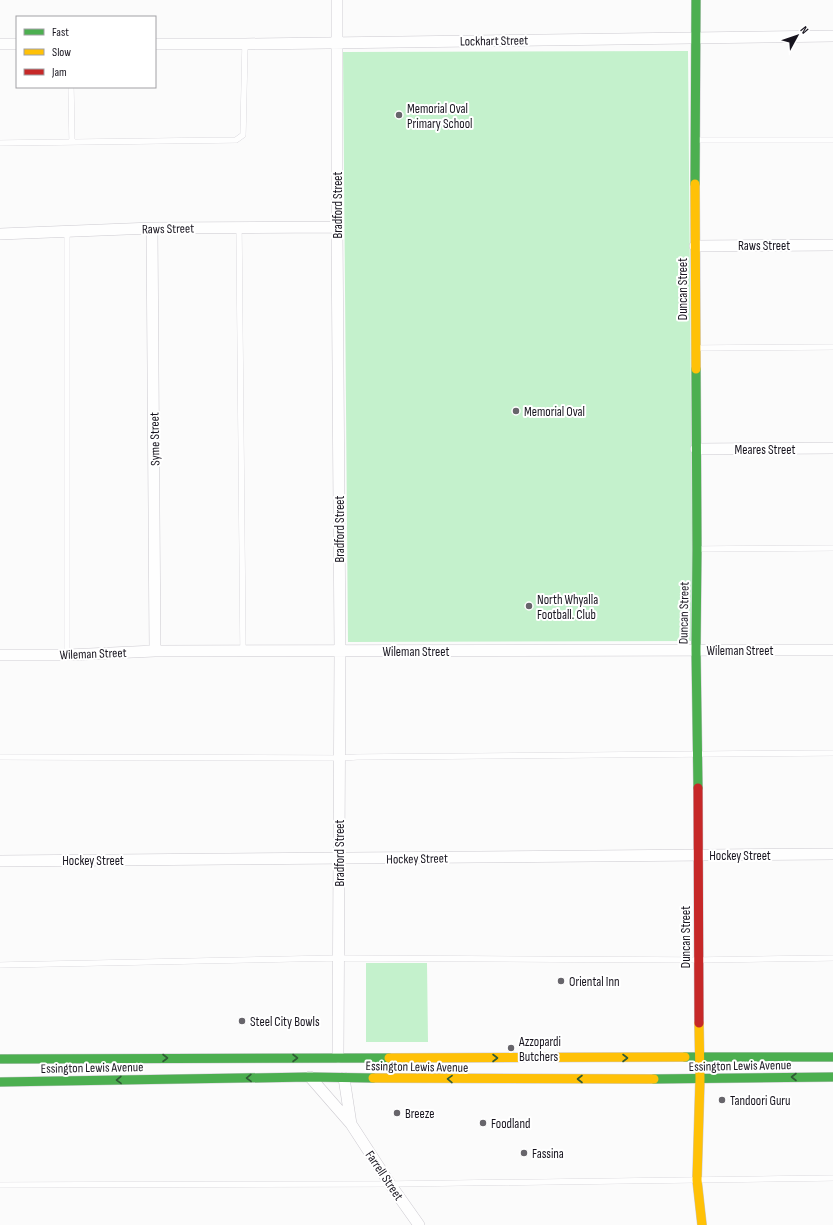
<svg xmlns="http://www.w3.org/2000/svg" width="833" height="1225" font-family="'Sofia Sans Condensed',sans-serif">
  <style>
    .green { fill: #c4f1cc }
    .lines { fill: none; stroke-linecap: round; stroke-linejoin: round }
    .lane-casing { stroke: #cccad0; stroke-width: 6 }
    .street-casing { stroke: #cccad0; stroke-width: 12 }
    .fast-casing { stroke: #cccad0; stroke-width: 10 }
    .slow-casing { stroke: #cccad0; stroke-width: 10 }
    .jam-casing { stroke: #cccad0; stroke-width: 10 }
    .lane { stroke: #fefefe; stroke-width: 5.5 }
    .street { stroke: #fefefe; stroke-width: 11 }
    .fast { stroke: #4caf50; stroke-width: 9 }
    .slow { stroke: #ffc107; stroke-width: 9 }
    .jam { stroke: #c62828; stroke-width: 9 }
    .oneway { stroke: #2f5a34 }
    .poi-dot { fill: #67656b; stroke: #fff; stroke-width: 1.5 }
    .labels { text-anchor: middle; stroke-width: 4; stroke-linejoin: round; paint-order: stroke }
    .street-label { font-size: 13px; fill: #17141e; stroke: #fff }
    .poi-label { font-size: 13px; fill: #17141e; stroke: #fff; text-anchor: start }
  </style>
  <rect width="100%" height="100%" fill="#fbfbfb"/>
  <path class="green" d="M688,51L693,641L348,642L343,52Z
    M366,963H427L428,1042H366Z"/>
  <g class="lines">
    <g class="lane-casing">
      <path id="lane" d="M71,87L72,142
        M698,140H833
        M0,143L236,140L243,135L245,44
        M239,228L243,651
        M697,348L833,347
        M697,549L833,548
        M67,655V231
        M0,757L340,758L357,757L833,753
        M0,965L339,958L699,960L833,958
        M0,1185L390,1184L833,1178"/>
    </g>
    <g class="street-casing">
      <path id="street" d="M337,0V227L340,651L338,1057
        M0,44H17
        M155,44H245L833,36
        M152,228L155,651
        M0,234L152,228L337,227
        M695,246L833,245
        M696,449L833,448
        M0,655H67L155,651L833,650
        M0,861L833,854
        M310,1077L351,1124L390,1184L419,1225
        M344,1078L351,1124"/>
    </g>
    <g class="fast-casing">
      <path id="fast" d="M695,184L696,0
        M696,369L697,549L696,650L698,788
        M685,1057H833
        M0,1059L389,1058
        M654,1079L833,1077
        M0,1082L310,1077L373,1078"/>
    </g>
    <g class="slow-casing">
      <path id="slow" d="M695,184L696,369
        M699,1023L700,1079L697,1180L702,1225
        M389,1058L685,1057
        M373,1078L654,1079"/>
    </g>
    <g class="jam-casing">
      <path id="jam" d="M698,788L699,1023"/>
    </g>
    <use href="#lane" class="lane"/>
    <use href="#street" class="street"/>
    <use href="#fast" class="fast"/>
    <use href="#slow" class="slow"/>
    <use href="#jam" class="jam"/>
  </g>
  <defs><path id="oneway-chevron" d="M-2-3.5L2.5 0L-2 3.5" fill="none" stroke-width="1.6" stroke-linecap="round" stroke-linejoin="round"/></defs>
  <g class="oneway">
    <use href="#oneway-chevron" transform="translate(165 1058)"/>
    <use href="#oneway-chevron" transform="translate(295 1058)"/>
    <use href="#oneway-chevron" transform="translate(495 1058)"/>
    <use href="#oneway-chevron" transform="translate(625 1058)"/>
    <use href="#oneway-chevron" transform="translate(794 1077) rotate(180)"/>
    <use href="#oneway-chevron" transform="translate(249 1078) rotate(179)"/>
    <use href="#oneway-chevron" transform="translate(450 1079) rotate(-179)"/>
    <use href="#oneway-chevron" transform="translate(580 1079) rotate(180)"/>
    <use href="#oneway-chevron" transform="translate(119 1080) rotate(179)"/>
  </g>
  <g class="poi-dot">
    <circle cx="399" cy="115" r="4"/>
    <circle cx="516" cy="411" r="4"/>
    <circle cx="529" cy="606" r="4"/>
    <circle cx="561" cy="981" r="4"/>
    <circle cx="242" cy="1021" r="4"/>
    <circle cx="511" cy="1048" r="4"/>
    <circle cx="722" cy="1100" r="4"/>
    <circle cx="397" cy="1113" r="4"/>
    <circle cx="483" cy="1123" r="4"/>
    <circle cx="524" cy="1153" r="4"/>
  </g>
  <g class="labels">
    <g class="street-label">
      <text transform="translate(494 40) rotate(-1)" y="5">Lockhart Street</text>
      <text transform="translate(337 205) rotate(-90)" y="5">Bradford Street</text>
      <text transform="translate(168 228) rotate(-1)" y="5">Raws Street</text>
      <text x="764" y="250">Raws Street</text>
      <text transform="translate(682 289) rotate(-90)" y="5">Duncan Street</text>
      <text transform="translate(154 439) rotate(-91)" y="5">Syme Street</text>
      <text x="765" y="454">Meares Street</text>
      <text transform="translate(339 529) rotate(-90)" y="5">Bradford Street</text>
      <text transform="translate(683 613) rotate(-89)" y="5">Duncan Street</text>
      <text x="740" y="655">Wileman Street</text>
      <text x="416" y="656">Wileman Street</text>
      <text transform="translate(93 653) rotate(-2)" y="5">Wileman Street</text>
      <text transform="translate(339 853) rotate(-90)" y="5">Bradford Street</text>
      <text x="740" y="860">Hockey Street</text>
      <text transform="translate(417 858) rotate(-1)" y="5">Hockey Street</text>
      <text x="93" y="865">Hockey Street</text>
      <text transform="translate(685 937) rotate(-90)" y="5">Duncan Street</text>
      <text transform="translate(740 1065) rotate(-1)" y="5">Essington Lewis Avenue</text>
      <text transform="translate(417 1066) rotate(1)" y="5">Essington Lewis Avenue</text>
      <text transform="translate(92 1067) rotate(-1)" y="5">Essington Lewis Avenue</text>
      <text transform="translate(385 1175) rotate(56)" y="5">Farrell Street</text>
    </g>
    <g class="poi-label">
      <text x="407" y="113">Memorial Oval<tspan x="407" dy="15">Primary School</tspan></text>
      <text x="524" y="416">Memorial Oval</text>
      <text x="537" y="604">North Whyalla<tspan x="537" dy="15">Football. Club</tspan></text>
      <text x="569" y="986">Oriental Inn</text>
      <text x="250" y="1026">Steel City Bowls</text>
      <text x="519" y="1046">Azzopardi<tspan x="519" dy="15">Butchers</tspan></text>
      <text x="730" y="1105">Tandoori Guru</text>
      <text x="405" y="1118">Breeze</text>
      <text x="491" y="1128">Foodland</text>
      <text x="532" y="1158">Fassina</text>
    </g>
  </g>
  <rect x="16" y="16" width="140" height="72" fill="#ffffff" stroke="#a2a1a5"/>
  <rect x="24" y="29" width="20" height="6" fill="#4caf50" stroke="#a2a1a5"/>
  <text x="52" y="36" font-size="12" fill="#17141e">Fast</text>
  <rect x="24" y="49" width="20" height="6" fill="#ffc107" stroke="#a2a1a5"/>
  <text x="52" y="56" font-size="12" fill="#17141e">Slow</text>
  <rect x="24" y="69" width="20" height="6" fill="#c62828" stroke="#a2a1a5"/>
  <text x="52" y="76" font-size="12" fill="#17141e">Jam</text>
  <g transform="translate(797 36) rotate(50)" stroke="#ffffff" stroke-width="3" paint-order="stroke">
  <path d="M0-3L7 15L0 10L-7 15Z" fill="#17141e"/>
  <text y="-6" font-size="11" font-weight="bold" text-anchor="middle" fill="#17141e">N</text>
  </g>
</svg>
